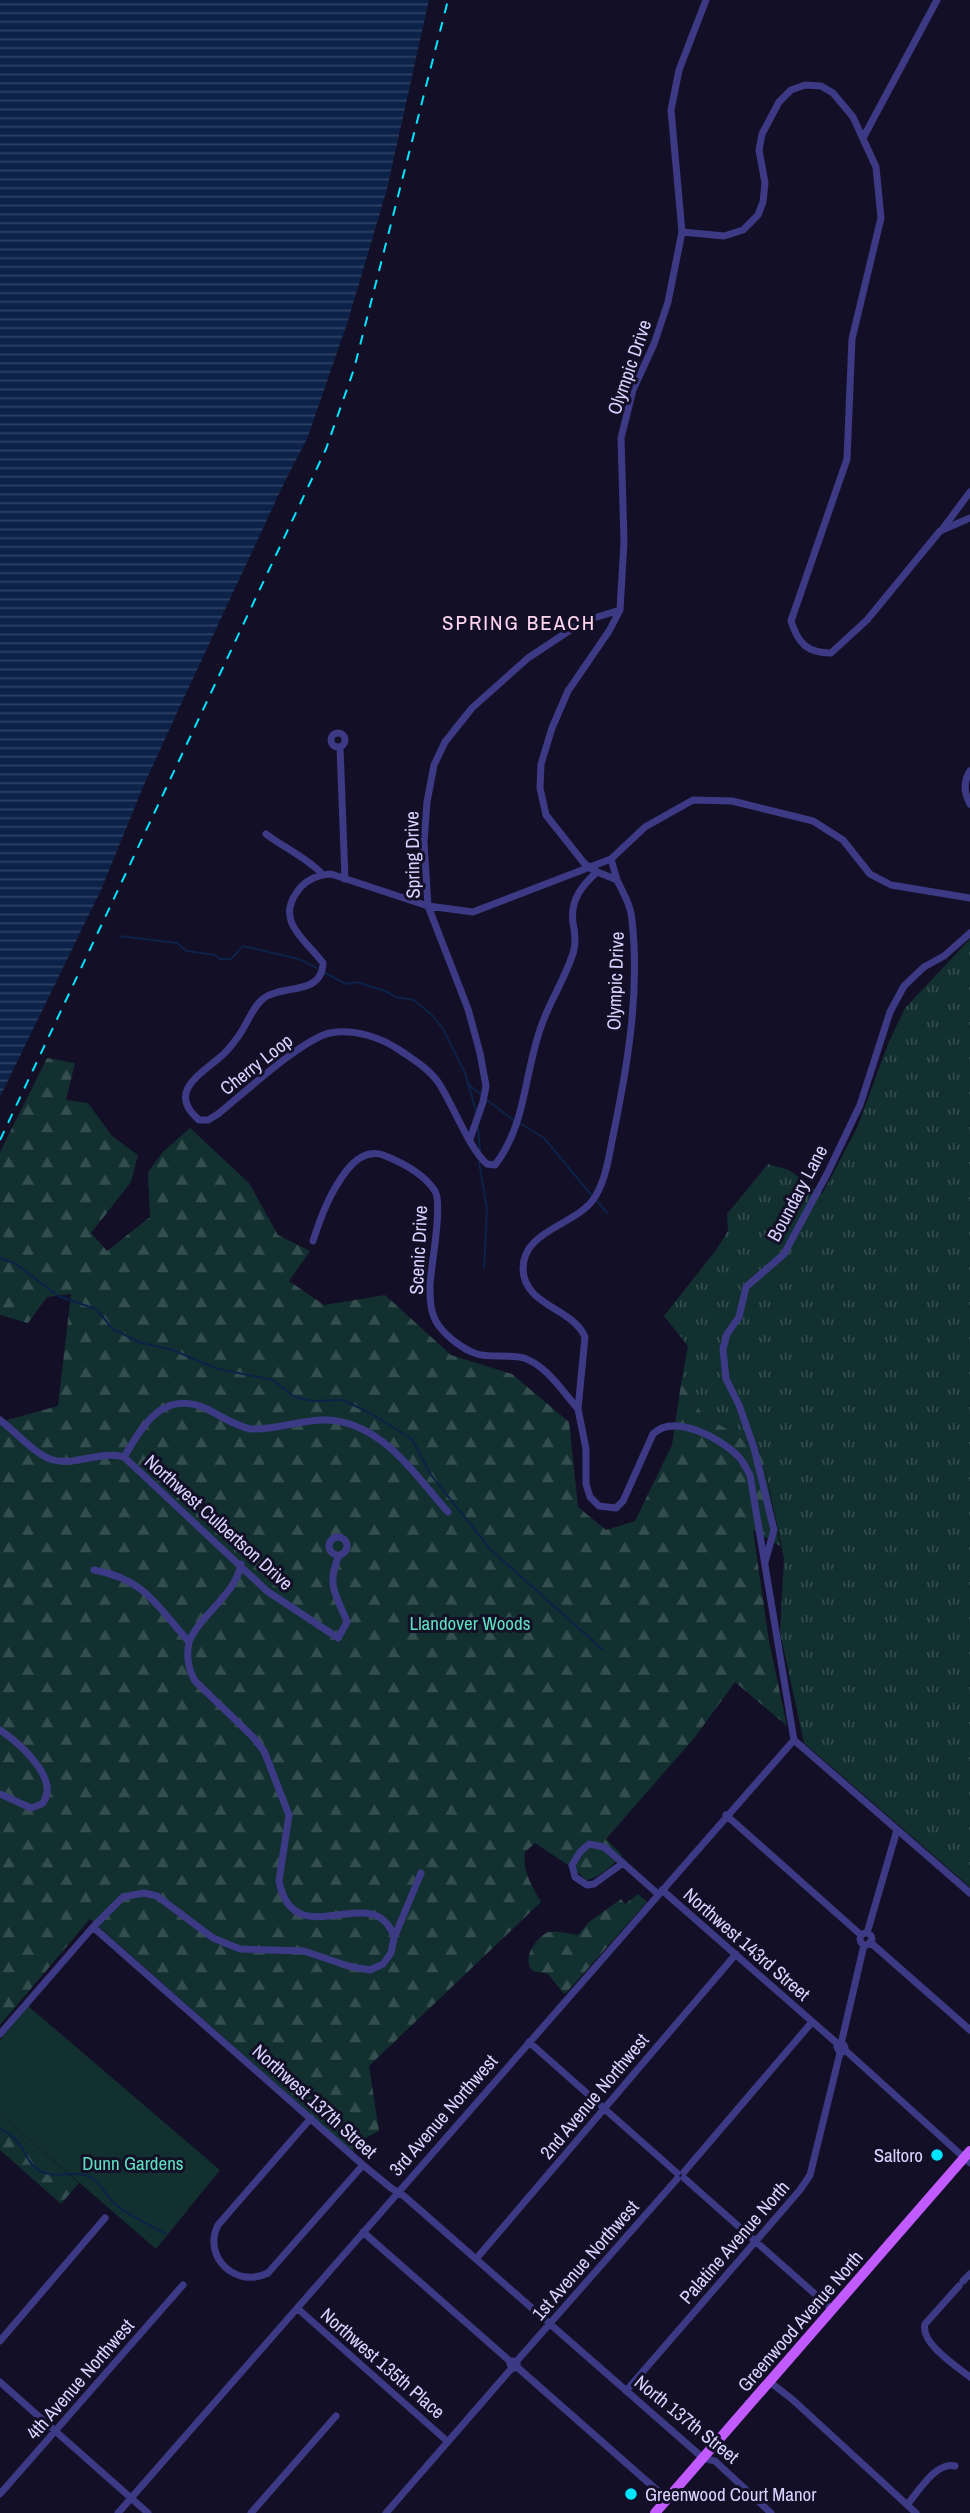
<svg xmlns="http://www.w3.org/2000/svg" width="970" height="2513" font-family="'Archivo Narrow',sans-serif">
  <style>
    .grass { fill: url(#grass-tufts) }
    .forest { fill: url(#forest-firs) }
    .garden { fill: #12302f }
    .water { fill: url(#water-rules) }
    .lines { fill: none; stroke-linecap: round; stroke-linejoin: round }
    .stream { stroke: #0c2248; stroke-width: 2 }
    .minor { stroke: #3d3a85; stroke-width: 7 }
    .major { stroke: #c25bff; stroke-width: 10 }
    .rail { stroke: #00e5ff; stroke-width: 2; stroke-dasharray: 10 9; stroke-linecap: butt }
    .minor-bridge { stroke: #3d3a85; stroke-width: 7 }
    .poi-dot { fill: #00e5ff; stroke: #130f26; stroke-width: 2.5 }
    .labels { text-anchor: middle; stroke-width: 6; stroke-linejoin: round; paint-order: stroke }
    .street-label { font-size: 19px; fill: #d9d4ff; stroke: #130f26 }
    .park-label { font-size: 19px; fill: #5fe0c0; stroke: #130f26 }
    .poi-label { font-size: 19px; fill: #d9d4ff; stroke: #130f26; text-anchor: end }
    .neighbourhood-label { font-size: 21px; letter-spacing: 2px; fill: #ffd6f0; stroke: #130f26 }
  </style>
  <defs>
    <pattern id="grass-tufts" width="24" height="20" patternUnits="userSpaceOnUse" patternTransform="scale(1.75)"><rect width="24" height="20" fill="#12302f"/><path d="M3 7l-1-3M5 7V3M7 7l1-3M15 17l-1-3M17 17v-4M19 17l1-3" fill="none" stroke="#344d4e"/></pattern>
    <pattern id="forest-firs" width="22" height="20" patternUnits="userSpaceOnUse" patternTransform="scale(1.75)"><rect width="22" height="20" fill="#12302f"/><path d="M5 1l3.5 6h-7zM16 11l3.5 6h-7z" fill="#344d4e"/></pattern>
    <pattern id="water-rules" width="6" height="5" patternUnits="userSpaceOnUse" patternTransform="scale(1.75)"><rect width="6" height="5" fill="#0c2248"/><path d="M0 2.5h6" fill="none" stroke="#2f4163"/></pattern>
  </defs>
  <rect width="100%" height="100%" fill="#130f26"/>
  <path class="grass" d="M970,939V1887L804,1743L780,1632L784,1558L762,1454L734,1433L704,1416L681,1384L688,1346L664,1316L716,1250L728,1231L727,1214L768,1164L789,1170L822,1194L857,1128L888,1044L905,1008Z"/>
  <path class="forest" d="M47,1058L75,1063L66,1100L88,1103L112,1136L138,1155L131,1182L91,1233L107,1251L150,1217L148,1172L163,1152L190,1128L249,1183L278,1235L310,1251L289,1281L324,1305L385,1295L451,1355L512,1374L569,1422L578,1507L606,1530L635,1521L672,1445L681,1384L704,1416L734,1433L762,1454L780,1546L753,1530L769,1641L787,1726L735,1682L695,1737L606,1839L622,1855C613,1865 600,1878 586,1880L574,1869L535,1843L525,1852C522,1871 532,1886 541,1902L369,2066L379,2131L364,2139L352,2151L90,1919L0,2025V1422L58,1406L71,1294L47,1297L28,1323L0,1315V1152Z
    M638,1894L647,1902L567,1992L564,1994L548,1974C544,1972 535,1973 532,1970C521,1958 538,1935 549,1932C559,1930 569,1934 578,1935L589,1922L621,1899L625,1904Z
    M0,2114L79,2183L61,2204L0,2150Z"/>
  <path class="garden" d="M28,2006L220,2170L156,2249L0,2114V2040Z"/>
  <path class="water" d="M0,0H429L387,189L348,321L307,439L286,479L176,715L143,787L101,890L0,1097Z"/>
  <g class="lines">
    <path class="stream" d="M119,936L177,943L186,951L215,955L220,959H231L243,946L299,959L317,968
      M325,973L346,984L356,982L385,991L396,997L414,1000L432,1015L443,1029L465,1073L476,1111
      M468,1084L480,1094
      M487,1100L513,1120
      M518,1122L544,1138L593,1197
      M478,1127L480,1153
      M479,1162L487,1209L484,1268
      M597,1201L607,1213
      M0,1258L16,1264L58,1296L96,1309L113,1329L141,1343L170,1349L218,1369L273,1380L295,1397L312,1401L343,1400L368,1412L412,1439L431,1475L491,1550L602,1649
      M0,2129C27,2140 23,2162 40,2171C56,2179 73,2170 88,2176C101,2181 105,2195 114,2203C129,2216 149,2225 166,2234"/>
    <path class="minor" d="M863,138L937,0
      M682,232L724,236L743,230L758,215L763,202L765,183L759,150L762,134L779,102L791,90L805,85L821,86L833,93L853,117L876,167L881,218L852,339L847,459L791,621C798,643 807,653 831,653L867,620L940,531L970,518
      M941,531L970,492
      M331 740a7 7 0 1 1 14 0a7 7 0 1 1-14 0Z
      M340,747L345,879
      M970,771C963,782 964,793 970,804
      M266,834C284,848 306,857 322,874
      M584,863L546,815L540,788L541,764L552,728L568,691L609,631L620,610L624,542L621,438L633,390L654,344L668,302L682,232L671,110L679,70L706,0
      M595,871L617,880C623,893 631,905 632,920C640,990 628,1063 614,1131C609,1154 607,1177 595,1197C577,1226 523,1229 523,1269C524,1306 573,1308 585,1337L578,1409L586,1449V1484L590,1497L599,1506L616,1508L623,1501L653,1434C674,1413 720,1438 738,1456C743,1461 746,1468 750,1475L794,1740
      M597,872C581,886 570,901 573,923C575,932 576,940 574,950C567,975 551,999 542,1024C524,1071 527,1124 495,1165L487,1164C469,1149 453,1104 438,1082C429,1069 414,1060 401,1051C382,1038 354,1028 330,1033C302,1039 243,1094 218,1114L208,1120H199C167,1093 199,1075 219,1058C226,1053 232,1045 237,1038C247,1026 251,1008 264,998C283,984 322,996 323,963C307,941 275,922 297,892C305,880 317,875 331,874L428,906L473,912L611,859
      M617,880L611,859L645,827L693,800L732,801L813,821L843,840L870,874L891,885L970,898
      M470,1139L483,1102L486,1086L480,1053L468,1009L428,906L424,842L427,802L434,765L445,742L472,708L528,658L584,621L620,610
      M313,1241C321,1216 330,1192 347,1170C356,1159 368,1150 383,1155C401,1162 424,1174 435,1191C443,1204 431,1266 430,1285C430,1300 430,1314 439,1326C447,1337 464,1350 477,1354C483,1356 492,1356 498,1356C506,1356 517,1356 524,1358C547,1366 563,1392 578,1409
      M0,1420C15,1431 35,1455 53,1460C76,1466 101,1450 124,1457L267,1591L338,1638L347,1622C336,1593 326,1587 339,1555
      M124,1457C143,1425 163,1389 207,1409C221,1416 235,1426 251,1429C275,1430 297,1421 321,1420C379,1418 414,1474 448,1512
      M329 1546a9 9 0 1 1 18 0a9 9 0 1 1-18 0Z
      M765,1562L774,1530L754,1448L739,1405L726,1379L723,1349L727,1334L739,1317L746,1287L784,1254L827,1174L860,1105L890,1012L904,986L924,967L944,956L970,933
      M94,1570C145,1579 157,1606 189,1642C186,1657 188,1669 195,1681L253,1737L264,1751L289,1815L279,1881C294,1958 374,1877 394,1937
      M189,1642C201,1613 235,1596 241,1564
      M0,1730C19,1743 62,1780 42,1804L31,1808L0,1794
      M794,1740L970,1893
      M726,1815L861,1935
      M589,1844L604,1847L623,1863L594,1884L587,1885L575,1877L572,1865L580,1852Z
      M623,1863L658,1894
      M662,1890L839,2045
      M93,1927L363,2165L391,2188L404,2196L703,2458L715,2461L771,2513
      M867,1933L897,1830
      M860 1939a6 6 0 1 1 12 0a6 6 0 1 1-12 0Z
      M870,1942L970,2030
      M0,2034L93,1927L123,1897L144,1893L157,1896L213,1938L240,1949L304,1951L348,1966L370,1970L383,1964L391,1953L394,1938L421,1873
      M529,2042L677,2173
      M841,2044L864,1945
      M846,2051L840,2053L837,2047L840,2045H844L846,2051L970,2163
      M311,2118L218,2225C202,2257 236,2289 268,2273L363,2165
      M684,2172L812,2022
      M684,2178L833,2310
      M363,2232L511,2362
      M476,2259L736,1954
      M963,2281L970,2274
      M959,2286L925,2324C920,2343 956,2366 970,2377
      M297,2308L447,2441
      M0,2341L105,2218
      M516,2362L677,2179
      M517,2367L512,2369L510,2364L513,2361L517,2362V2367L667,2499
      M0,2382L148,2513
      M770,2382L793,2400L916,2513
      M626,2391L800,2190L810,2175L840,2053
      M0,2494L183,2285
      M907,2505C918,2492 936,2461 955,2466
      M118,2513L794,1740
      M251,2513L336,2416
      M386,2513L511,2369"/>
    <path class="major" d="M655,2513L970,2151"/>
    <path class="rail" d="M0,1140L326,449L354,369L448,0"/>
    <path class="minor-bridge" d="M584,863L593,870"/>
  </g>
  <g class="poi-dot">
    <circle cx="937" cy="2155" r="7"/>
    <circle cx="631" cy="2494" r="7"/>
  </g>
  <g class="labels">
    <g class="street-label">
      <text transform="translate(629 367) rotate(-71)" y="7">Olympic Drive</text>
      <text transform="translate(412 855) rotate(-91)" y="7">Spring Drive</text>
      <text transform="translate(615 981) rotate(-88)" y="7">Olympic Drive</text>
      <text transform="translate(256 1064) rotate(-38)" y="7">Cherry Loop</text>
      <text transform="translate(797 1193) rotate(-62)" y="7">Boundary Lane</text>
      <text transform="translate(418 1250) rotate(-87)" y="7">Scenic Drive</text>
      <text transform="translate(219 1522) rotate(42)" y="7">Northwest Culbertson Drive</text>
      <text transform="translate(747 1944) rotate(41)" y="7">Northwest 143rd Street</text>
      <text transform="translate(594 2096) rotate(-50)" y="7">2nd Avenue Northwest</text>
      <text transform="translate(315 2101) rotate(42)" y="7">Northwest 137th Street</text>
      <text transform="translate(443 2115) rotate(-49)" y="7">3rd Avenue Northwest</text>
      <text transform="translate(734 2242) rotate(-49)" y="7">Palatine Avenue North</text>
      <text transform="translate(585 2260) rotate(-49)" y="7">1st Avenue Northwest</text>
      <text transform="translate(800 2321) rotate(-49)" y="7">Greenwood Avenue North</text>
      <text transform="translate(383 2363) rotate(41)" y="7">Northwest 135th Place</text>
      <text transform="translate(80 2379) rotate(-49)" y="7">4th Avenue Northwest</text>
      <text transform="translate(687 2419) rotate(39)" y="7">North 137th Street</text>
    </g>
    <g class="park-label">
      <text x="470" y="1630">Llandover Woods</text>
      <text x="133" y="2170">Dunn Gardens</text>
    </g>
    <g class="poi-label">
      <text x="923" y="2162">Saltoro</text>
      <text x="645" y="2501" text-anchor="start">Greenwood Court Manor</text>
    </g>
    <g class="neighbourhood-label">
      <text x="519" y="630">SPRING BEACH</text>
    </g>
  </g>
</svg>
